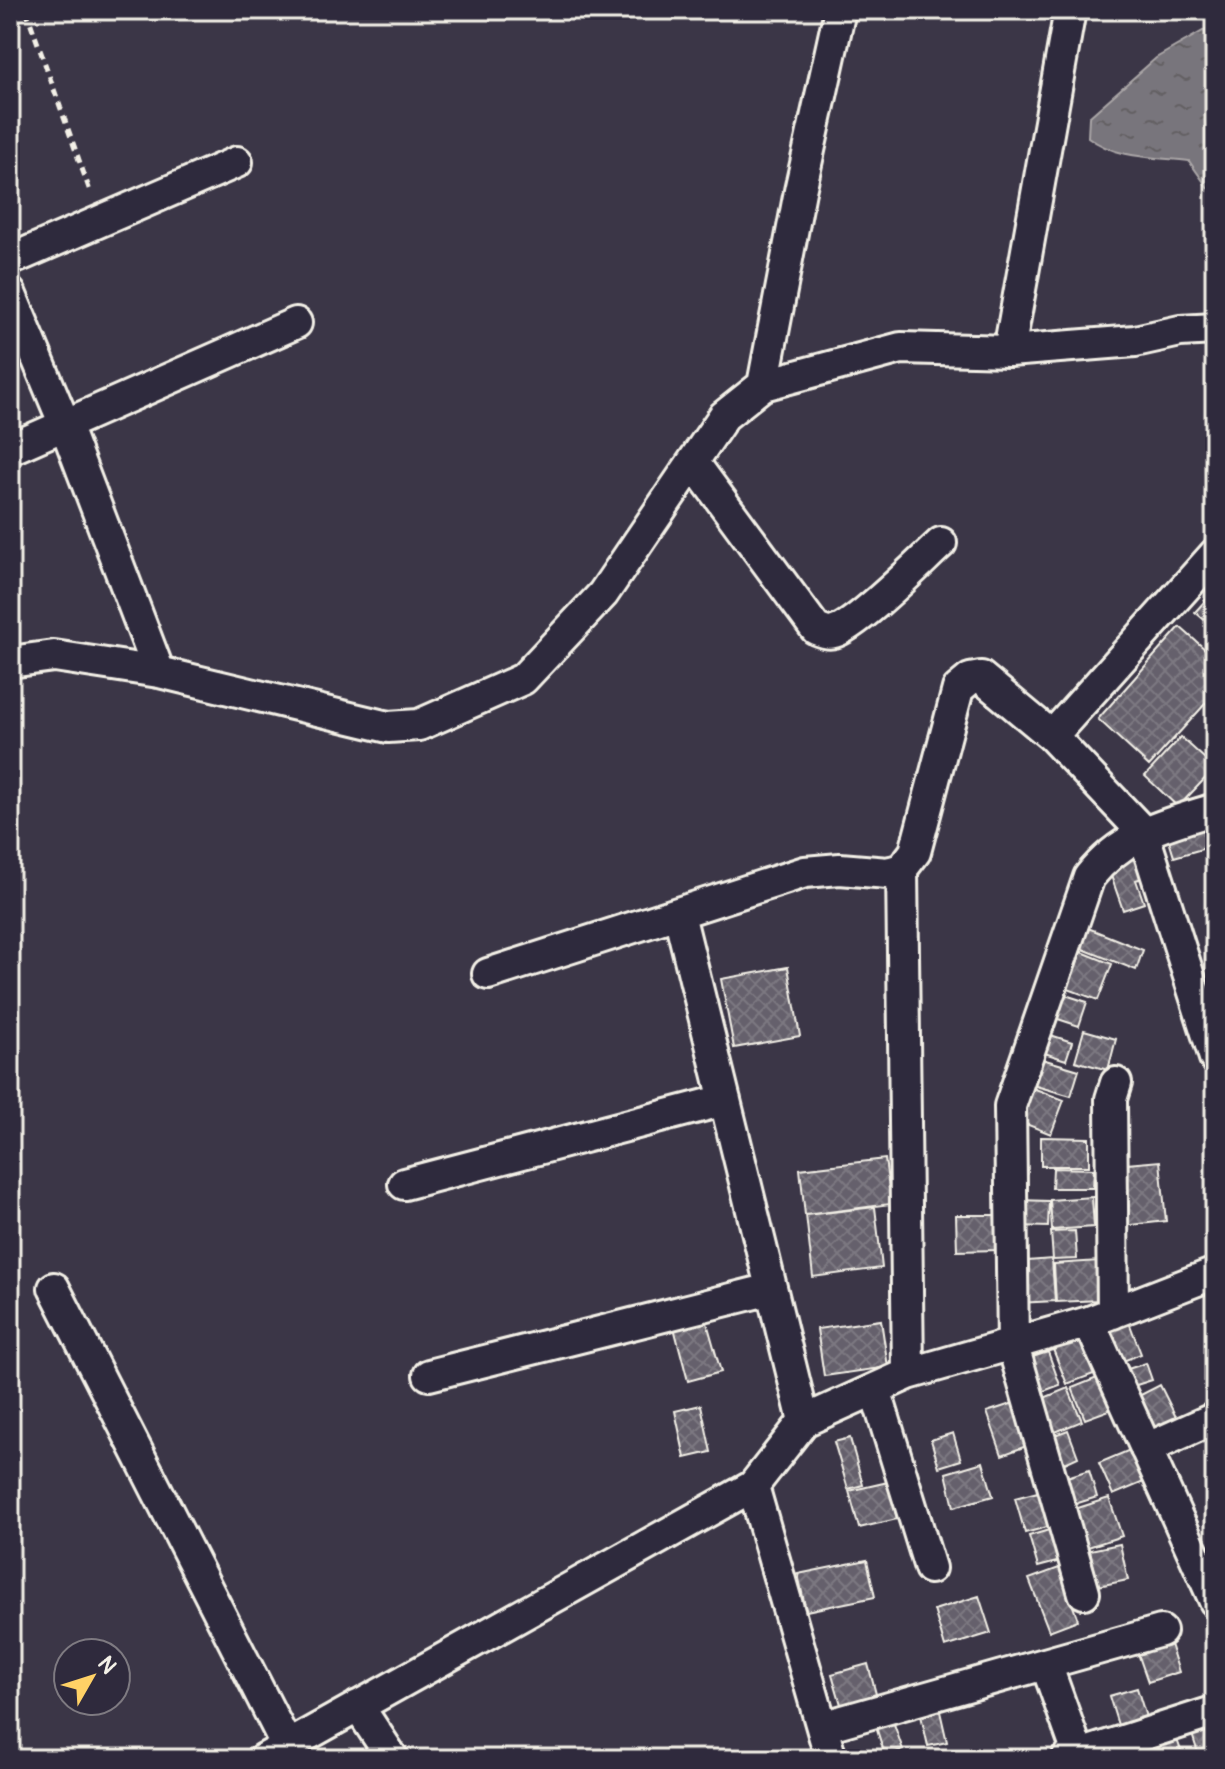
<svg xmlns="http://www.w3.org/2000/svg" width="1225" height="1769" font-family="Pangolin,sans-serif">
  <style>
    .water { fill: url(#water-ripples); stroke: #aaa6a7; stroke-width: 2 }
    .building { fill: url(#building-cross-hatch); stroke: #f4f1e8; stroke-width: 2 }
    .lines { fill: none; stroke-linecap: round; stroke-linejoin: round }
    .minor-casing { stroke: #f4f1e8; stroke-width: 36 }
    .path { stroke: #f4f1e8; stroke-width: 5; stroke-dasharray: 8 6; stroke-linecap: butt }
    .minor { stroke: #2f2a3d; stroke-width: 30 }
  </style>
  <defs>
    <pattern id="water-ripples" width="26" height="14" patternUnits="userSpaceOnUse" patternTransform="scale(2)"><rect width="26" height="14" fill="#78747b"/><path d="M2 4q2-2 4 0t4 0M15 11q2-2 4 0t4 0" fill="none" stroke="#636063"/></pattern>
    <pattern id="building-cross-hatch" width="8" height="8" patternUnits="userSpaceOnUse" patternTransform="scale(2)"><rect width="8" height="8" fill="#65616c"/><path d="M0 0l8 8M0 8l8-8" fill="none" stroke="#7c7881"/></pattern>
  </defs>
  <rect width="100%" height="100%" fill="#3b3647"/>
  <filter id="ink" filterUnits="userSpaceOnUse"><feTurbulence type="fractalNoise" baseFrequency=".0125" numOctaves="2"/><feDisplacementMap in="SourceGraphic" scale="16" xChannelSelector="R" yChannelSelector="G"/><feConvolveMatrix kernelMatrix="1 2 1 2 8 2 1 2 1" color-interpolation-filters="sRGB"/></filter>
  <g filter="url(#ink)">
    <path class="water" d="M1215,24V198L1189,161C1154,157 1116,159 1088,137L1089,117L1156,58Z"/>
    <path class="building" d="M1215,590V629L1195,612Z
      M1180,627L1215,658V693L1149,766L1098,719Z
      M1181,737L1215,768L1178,807L1145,776Z
      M1200,817L1209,847L1174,857L1165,827Z
      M1144,854L1152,875L1136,880L1144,903L1123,910L1108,867Z
      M1078,924L1143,950L1136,970L1070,944Z
      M1072,948L1112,964L1098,1000L1057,985Z
      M788,967L800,1036L734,1048L721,979Z
      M1056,992L1087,1002L1079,1026L1049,1016Z
      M1084,1030L1116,1039L1108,1070L1075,1061Z
      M1038,1031L1072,1042L1066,1060L1032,1049Z
      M1032,1056L1079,1070L1071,1096L1025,1083Z
      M1025,1085L1064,1100L1051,1134L1013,1119Z
      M1041,1137L1089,1138V1166H1041Z
      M885,1159L891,1204L805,1215L800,1169Z
      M1160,1161L1166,1221L1123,1226L1116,1165Z
      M1053,1168L1094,1169L1093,1188H1052Z
      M1092,1197L1094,1227L1052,1230L1050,1200Z
      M1018,1200L1049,1201L1048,1227L1018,1226Z
      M875,1207L882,1268L813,1277L806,1215Z
      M956,1215H998L999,1250L957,1251Z
      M1075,1231L1077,1259L1053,1260L1051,1232Z
      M1052,1259L1055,1301L1018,1303L1015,1262Z
      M1099,1261L1101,1300L1056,1302L1054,1264Z
      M704,1312L721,1372L688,1381L672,1320Z
      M881,1320L888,1367L824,1376L817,1329Z
      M1129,1322L1141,1354L1113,1365L1101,1333Z
      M1084,1335L1099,1372L1067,1384L1052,1347Z
      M1048,1352L1060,1385L1033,1395L1020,1361Z
      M1146,1363L1152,1380L1124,1389L1119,1372Z
      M1102,1376L1115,1408L1085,1419L1072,1388Z
      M1160,1385L1178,1421L1147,1437L1129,1401Z
      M1068,1388L1082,1421L1053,1433L1039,1400Z
      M1020,1401L1035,1443L1002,1455L987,1412Z
      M701,1405L711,1452L685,1458L675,1411Z
      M1068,1430L1078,1457L1063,1464L1052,1436Z
      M953,1433L961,1460L939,1467L931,1440Z
      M850,1438L863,1485L848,1489L834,1442Z
      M1137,1447L1151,1479L1113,1495L1099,1463Z
      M983,1462L993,1496L954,1507L946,1473Z
      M1089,1470L1097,1497L1075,1504L1067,1477Z
      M888,1482L897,1519L859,1528L849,1491Z
      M1049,1489L1058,1524L1025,1533L1015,1498Z
      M1109,1498L1122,1536L1088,1547L1075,1509Z
      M1059,1527L1068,1559L1038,1567L1029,1536Z
      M1120,1544L1128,1580L1098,1586L1090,1550Z
      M867,1560L875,1597L806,1611L798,1574Z
      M1059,1568L1078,1620L1049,1631L1029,1579Z
      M979,1596L991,1633L945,1647L934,1610Z
      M1166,1632L1179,1672L1148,1682L1134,1642Z
      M868,1664L880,1709L845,1718L832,1674Z
      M1137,1688L1150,1730L1122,1738L1109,1696Z
      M939,1707L947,1742L928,1746L920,1711Z
      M893,1721L903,1750L885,1755L876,1727Z
      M1215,1724V1759H1200L1189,1725Z
      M1175,1734L1184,1759H1162L1156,1741Z"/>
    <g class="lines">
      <g class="minor-casing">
        <path id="minor" d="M10,260L237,162
          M10,293L65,425L159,672
          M1009,351L1070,10
          M763,385L800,191L840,10
          M10,449L296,323
          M693,462L816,629C821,631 828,634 834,632C857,626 920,562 941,543
          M10,662L54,656L159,672L388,727L419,725L523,679L603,594L724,416L763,385L901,348L1009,351L1135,341L1180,331L1215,329
          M1052,736L1215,554
          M902,869L908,1374
          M679,914L804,1421
          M488,974L805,872L840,869L888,873L902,869L915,852L958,689L970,679L981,677L1052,736L1143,832L1215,1058
          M404,1184L725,1100
          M54,1288L287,1746
          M1113,1313L1111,1099L1116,1083
          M1089,1322L1215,1601
          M429,1375L771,1289
          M875,1389L930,1568
          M1146,1449L1215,1418
          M753,1486L831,1759
          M1084,1593L1013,1346L1010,1106L1089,877C1124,833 1164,825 1215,809
          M1046,1664L1080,1759
          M358,1706L393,1759
          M822,1727L1161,1631
          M264,1759L753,1486L804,1421L908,1374L1089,1322L1215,1273
          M1067,1759L1210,1713"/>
      </g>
      <path class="path" d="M26,10L91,194"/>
      <use href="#minor" class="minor"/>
    </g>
  </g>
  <rect width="1225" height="1769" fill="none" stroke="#2f2a3d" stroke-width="40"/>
  <rect x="20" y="20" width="1185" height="1729" fill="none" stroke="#f4f1e8" stroke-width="3" filter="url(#ink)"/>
  <g transform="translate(92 1677) rotate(51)"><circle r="38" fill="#2f2a3d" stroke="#7e7a81" stroke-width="2"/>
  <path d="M0-6L14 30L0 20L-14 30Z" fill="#ffd166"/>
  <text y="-12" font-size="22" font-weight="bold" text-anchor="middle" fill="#f4f1e8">N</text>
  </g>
</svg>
